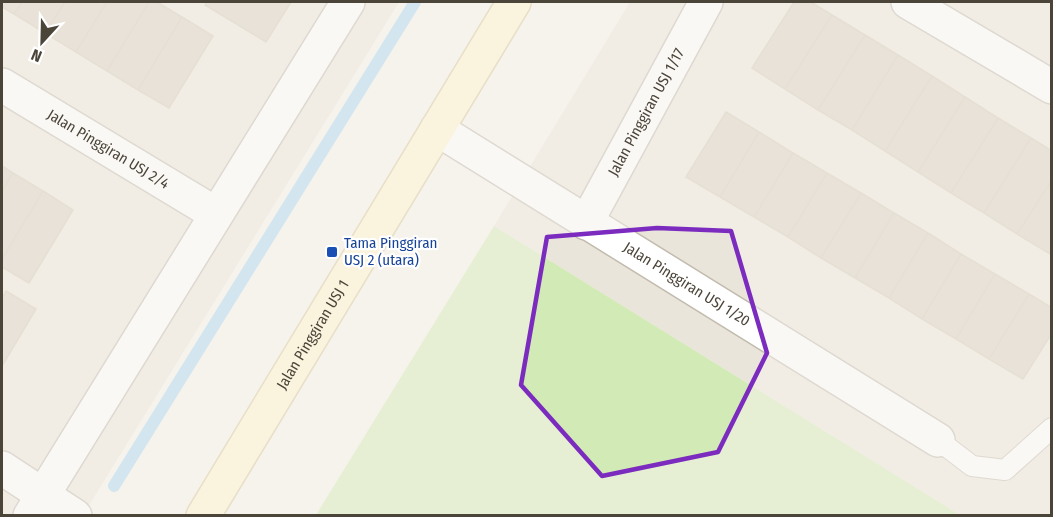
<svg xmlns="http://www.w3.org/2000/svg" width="1053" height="517" font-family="'Fira Sans Condensed',sans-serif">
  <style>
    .residential { fill: #eae5da }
    .green { fill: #d2eab5 }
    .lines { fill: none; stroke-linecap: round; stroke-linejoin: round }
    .stream { stroke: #a9d4f2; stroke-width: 12 }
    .building { fill: #d8cfc1; stroke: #d3c7b4; stroke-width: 1.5 }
    .lane-casing { stroke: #c2bbae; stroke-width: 22 }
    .street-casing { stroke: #c2bbae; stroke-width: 36 }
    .secondary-casing { stroke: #d6c79b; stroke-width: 36 }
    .lane { stroke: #fff; stroke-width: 20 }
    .street { stroke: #fff; stroke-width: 33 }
    .secondary { stroke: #fff3cd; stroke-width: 33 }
    .marked { fill: none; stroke: #7b2cbf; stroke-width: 4.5; stroke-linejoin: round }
    .transit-dot { fill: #1a4fb4; stroke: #fff; stroke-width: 2 }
    .labels { text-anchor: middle; stroke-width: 4.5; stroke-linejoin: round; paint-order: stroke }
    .street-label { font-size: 15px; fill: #4b4439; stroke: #fff }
    .transit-label { font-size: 15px; fill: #164399; stroke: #fff; text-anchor: start }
  </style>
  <rect width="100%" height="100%" fill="#f6f3ec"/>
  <path class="residential" d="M2,2H399L83,515H2Z
    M630,2H1051V515H960L494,226Z"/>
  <path class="green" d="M494,226L960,515H316Z"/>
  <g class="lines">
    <path class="stream" d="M114,486L415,2"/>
  </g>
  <path class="building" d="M2,2H22L14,14L2,7Z
    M22,2H65L45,33L14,14Z
    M65,2H107L76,52L45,33Z
    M107,2H149L107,71L76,52Z
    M149,2H157L182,17L138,90L107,71Z
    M207,2H291L266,42L205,5Z
    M794,2H811L832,15L785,89L752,68Z
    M832,15L865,35L818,110L785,89Z
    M182,17L213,36L169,108L138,90Z
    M865,35L898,55L852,130L818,110Z
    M898,55L932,76L885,151L852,130Z
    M932,76L965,97L918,172L885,151Z
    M965,97L998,118L951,193L918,172Z
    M726,112L759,132L720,197L686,177Z
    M998,118L1031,138L984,213L951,193Z
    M759,132L793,153L754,217L720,197Z
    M1031,138L1052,151V180L1017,234L984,213Z
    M793,153L827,173L788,237L754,217Z
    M2,166L13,173L2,191Z
    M13,173L43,191L2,259V191Z
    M827,173L861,193L821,258L788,237Z
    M1052,180V253L1050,254L1017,234Z
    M43,191L73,210L29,283L2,267V259Z
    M861,193L894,213L855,278L821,258Z
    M894,213L928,233L889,298L855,278Z
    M928,233L961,254L922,319L889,298Z
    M961,254L995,274L956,339L922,319Z
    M995,274L1029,294L989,359L956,339Z
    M6,291L36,309L2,366V298Z
    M1029,294L1052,308V333L1023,379L989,359Z"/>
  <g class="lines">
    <g class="lane-casing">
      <path id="lane" d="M938,440L972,466L1005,470L1052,428"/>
    </g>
    <g class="street-casing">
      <g id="street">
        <path d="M908,2L1052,87"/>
        <path id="s1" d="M2,85L216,214"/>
        <path id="s2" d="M437,129L938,440"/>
        <path id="s3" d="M586,223L706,2"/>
        <path d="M2,468L75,516"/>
        <path d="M30,516L348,2"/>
      </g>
    </g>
    <g class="secondary-casing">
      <g id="secondary">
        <path id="s4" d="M203,516L514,2"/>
      </g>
    </g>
    <use href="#lane" class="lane"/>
    <use href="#street" class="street"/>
    <use href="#secondary" class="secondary"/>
  </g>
  <path d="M0 0H1053V517H0ZM657,228L731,231L767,353L718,452L602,476L521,385L547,237Z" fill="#f6f3ec" fill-opacity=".55" fill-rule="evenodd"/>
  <path class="marked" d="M657,228L731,231L767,353L718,452L602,476L521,385L547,237Z"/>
  <rect class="transit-dot" x="326" y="246" width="12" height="12" rx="3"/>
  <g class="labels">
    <g class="street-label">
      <text dy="5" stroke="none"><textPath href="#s3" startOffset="126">Jalan Pinggiran USJ 1/17</textPath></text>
      <text dy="5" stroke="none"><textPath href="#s1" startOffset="124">Jalan Pinggiran USJ 2/4</textPath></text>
      <text dy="5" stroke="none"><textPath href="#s2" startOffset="294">Jalan Pinggiran USJ 1/20</textPath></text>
      <text dy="5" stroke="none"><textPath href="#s4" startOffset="212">Jalan Pinggiran USJ 1</textPath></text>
    </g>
    <g class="transit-label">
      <text x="344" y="248">Tama Pinggiran<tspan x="344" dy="17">USJ 2 (utara)</tspan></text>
    </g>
  </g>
  <rect width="1053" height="517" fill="none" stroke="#4b4439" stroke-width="6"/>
  <g transform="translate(42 42) rotate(202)" stroke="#ffffff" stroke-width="4.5" paint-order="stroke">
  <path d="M0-4.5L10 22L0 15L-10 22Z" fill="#4b4439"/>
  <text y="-9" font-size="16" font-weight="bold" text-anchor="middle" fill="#4b4439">N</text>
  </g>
</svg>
